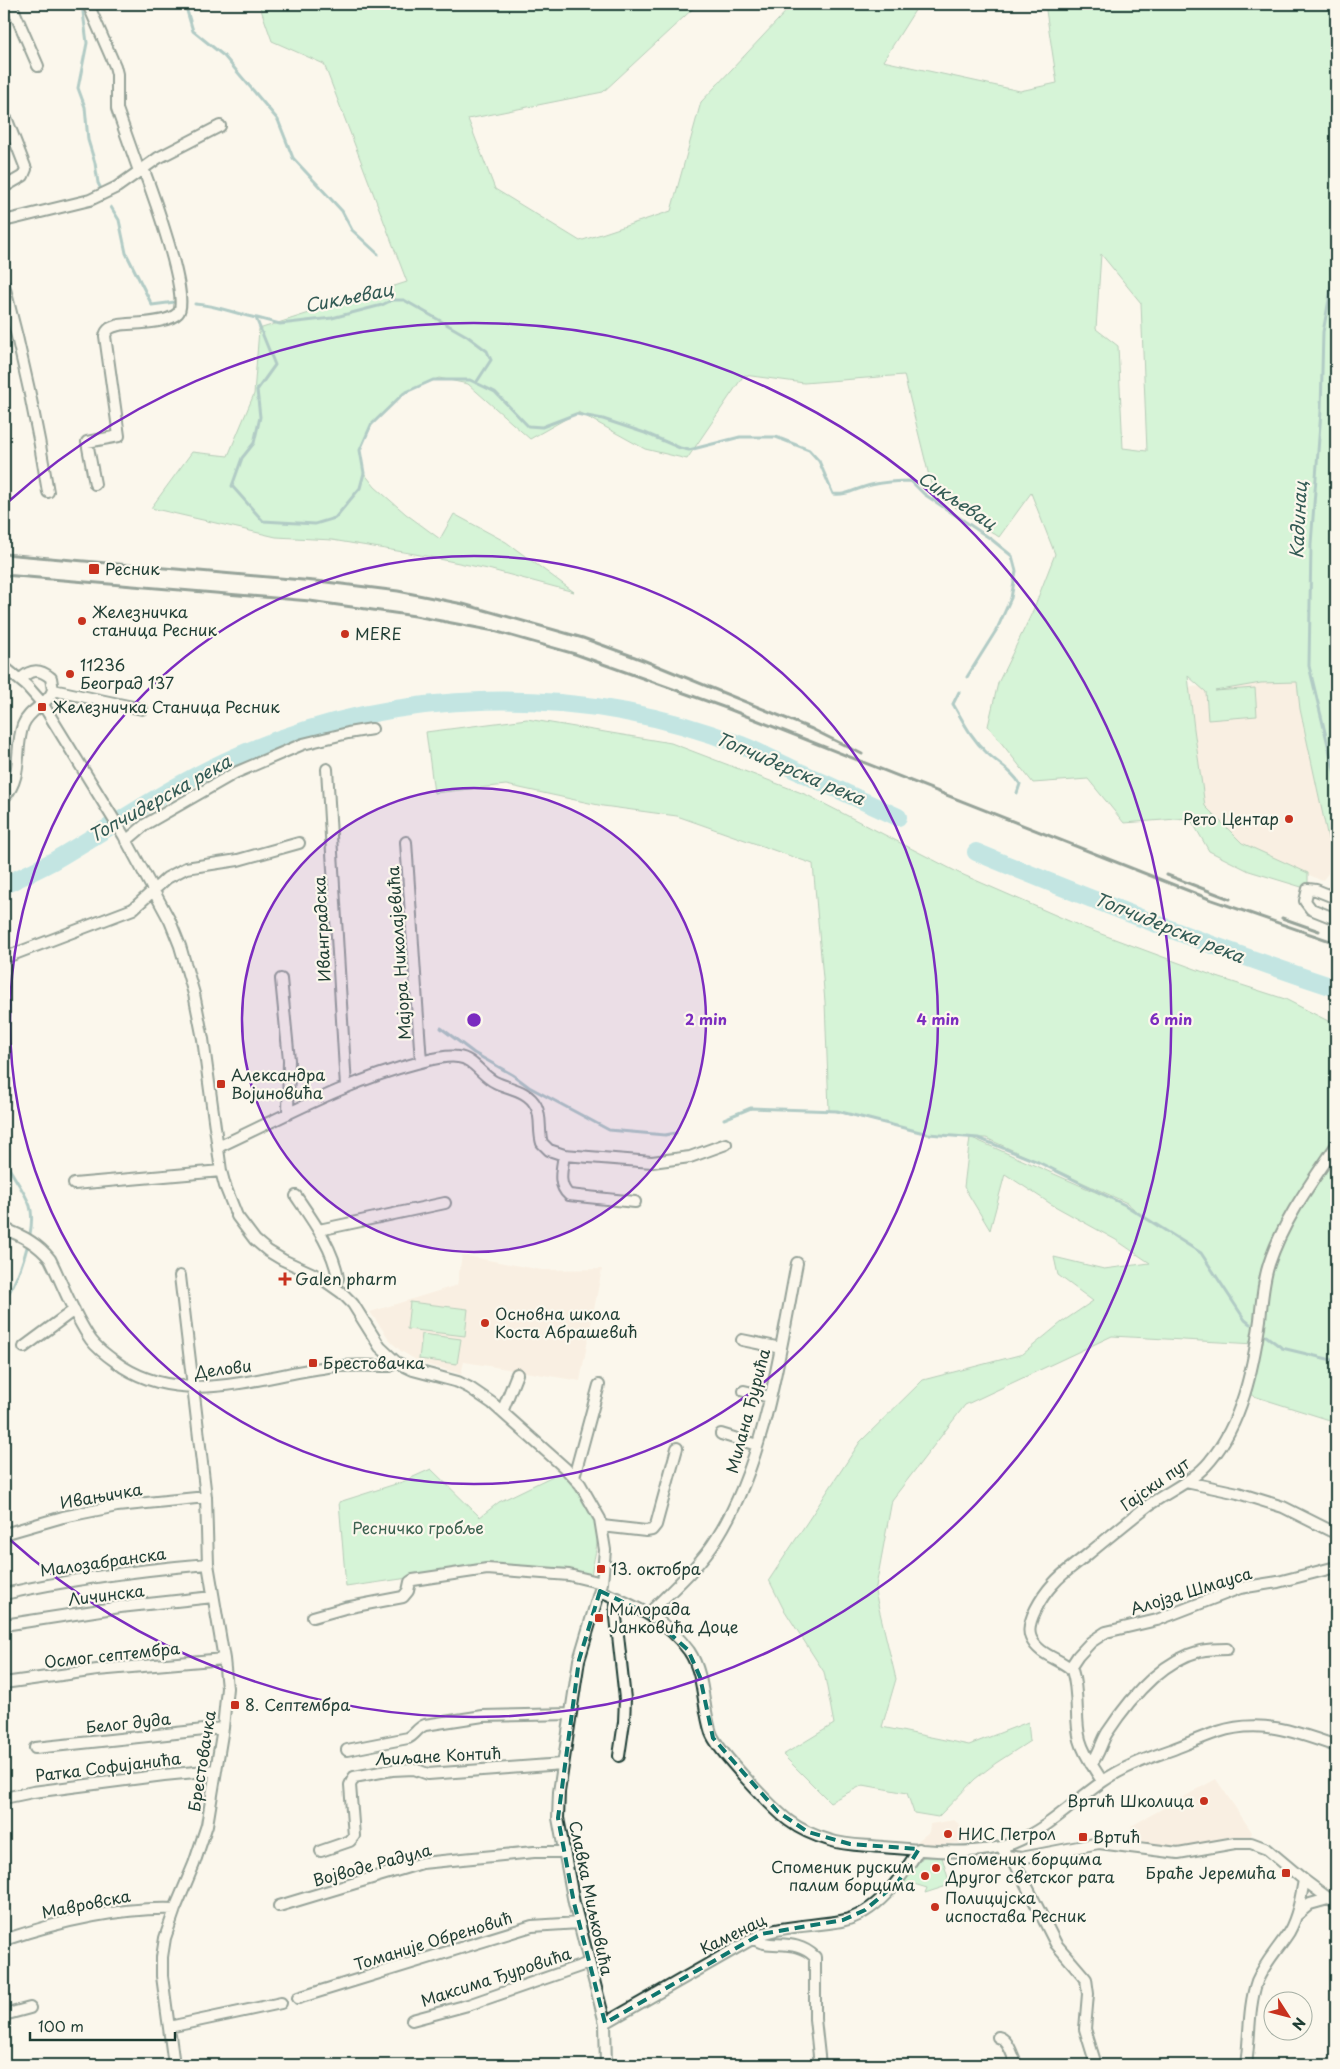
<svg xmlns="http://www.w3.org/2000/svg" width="1340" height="2069" font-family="'Playpen Sans',sans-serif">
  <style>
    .built { fill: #f7e5d5 }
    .green { fill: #a8efbc; stroke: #649678; fill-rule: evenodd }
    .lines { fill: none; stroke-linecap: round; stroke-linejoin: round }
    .stream { stroke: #589595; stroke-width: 3 }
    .river { stroke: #7ecfd6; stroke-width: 18 }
    .minor-casing { stroke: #1f3d34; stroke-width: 14 }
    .minor { stroke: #fbf7ec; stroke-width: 10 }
    .rail { stroke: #1f3d34; stroke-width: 3 }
    .marked { fill: none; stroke: #0f766e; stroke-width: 4; stroke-dasharray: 10 6; stroke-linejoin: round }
    .ring { fill: none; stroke: #7b2cbf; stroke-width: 2.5 }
    .poi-dot { fill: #c8321e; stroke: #fbf7ec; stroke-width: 2 }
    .labels { text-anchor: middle; stroke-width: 4.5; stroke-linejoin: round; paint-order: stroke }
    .poi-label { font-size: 16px; fill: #1f3d34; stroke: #fbf7ec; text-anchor: start }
    .street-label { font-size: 16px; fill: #1f3d34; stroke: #fbf7ec }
    .park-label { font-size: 16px; fill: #3a614f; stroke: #fbf7ec }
    .water-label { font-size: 18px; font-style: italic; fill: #325a54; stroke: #fbf7ec }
    .centre { fill: #7b2cbf; stroke: #fbf7ec; stroke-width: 2.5 }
    .ring-label { font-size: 15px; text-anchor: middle; font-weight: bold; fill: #7b2cbf; stroke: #fbf7ec; stroke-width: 4.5; stroke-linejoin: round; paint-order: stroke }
  </style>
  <rect width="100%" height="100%" fill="#fbf7ec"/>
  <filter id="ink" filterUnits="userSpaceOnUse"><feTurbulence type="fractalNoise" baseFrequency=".02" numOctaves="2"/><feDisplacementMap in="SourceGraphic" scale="10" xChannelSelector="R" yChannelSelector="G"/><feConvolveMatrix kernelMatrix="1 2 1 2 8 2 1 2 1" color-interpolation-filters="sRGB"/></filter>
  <g filter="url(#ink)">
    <path class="built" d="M1297,681L1300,709L1334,866L1322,881L1242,843L1205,806L1194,729L1189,687Z
      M462,1255L542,1270L602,1269L580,1381L464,1362L461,1374L421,1363L401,1351L392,1343L370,1312L457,1285Z
      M1216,1779L1252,1832L1250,1839L1232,1836L1186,1846H1168L1131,1841V1826Z
      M954,1820L965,1829L975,1842L932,1845L915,1843L929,1832L930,1824Z"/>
    <path class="green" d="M259,4H698L603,92L468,119L495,189L580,241L671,211L701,102L793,4H919L883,61L1020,91L1057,83L1045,4H1336V867L1334,866L1300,709L1297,682L1261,683L1215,691L1255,688L1257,716L1208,720L1206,692L1188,676L1194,729L1205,806L1242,843L1308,873V889L1249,871L1209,851L1190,818L1124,823L1088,779L1033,783L988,726L998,683L1032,613L1055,554L1031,493L999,537L933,492L904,375L804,383L744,375L687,459L645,449L578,412L530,439L468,384L439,378L404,393L373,423L360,450L364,473L375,487L406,514L440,539L454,514L506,542L574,592L488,569L415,554L332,540L276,537L151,508L192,452L228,456L254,394L259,329L407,282L324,64L272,41ZM1101,254L1141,303L1147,451L1123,448L1118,346L1096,329Z
      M527,719L671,743L807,795L959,873L1085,928L1217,977L1285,999L1336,1025V1422L1244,1393L1255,1344L1112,1336L965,1405L892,1500L875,1592L896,1679L882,1727L969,1745L1028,1722L1030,1741L996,1763L975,1779L938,1817L914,1813L907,1793L863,1785L830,1802L783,1755L834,1724L824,1672L783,1608L769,1580L860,1442L923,1380L1023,1354L1062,1322L1093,1301L1058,1275L1054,1257L1104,1269L1150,1263L1116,1240L1051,1204L1005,1174L990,1230L964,1187L970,1137L928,1134L829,1110L825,1002L813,864L677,816L603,806L506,785L434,793L426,732ZM972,1138H986L1127,1203L1134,1209Z
      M410,1302L468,1309L465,1336L407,1329Z
      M422,1334L461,1339L457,1364L419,1359Z
      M431,1469L480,1517L499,1502L561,1472C570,1483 596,1515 597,1529C599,1544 593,1561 591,1576L484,1567L346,1587L339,1502L402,1482Z
      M923,1857H942L950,1885L925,1893L927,1888L914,1884L911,1889L901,1885Z"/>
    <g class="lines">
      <path class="stream" d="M82,4L87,43L78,88L85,107L88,140L95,163L98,183L101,189
        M185,4L193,31L224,56L278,120L293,158L342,211L352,230L378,254
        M111,207L119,220L126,253L152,305L175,302
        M1336,262L1323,332L1321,411L1311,544L1309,666L1336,778
        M195,304C216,305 236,314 256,318L275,365L257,390L260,417L254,443L242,458L232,486L263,521L315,524L335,518L360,488L364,473L360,450L371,425L404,393L433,380H470L495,392L528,426L542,427L576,414L603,419L645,433L680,448L689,450L740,437H776L809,450L819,461L833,494C847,496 857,488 871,485C884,482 898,481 911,481L924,494L991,539L1012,556L1016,571L1011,598L997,629L967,677
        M257,318L280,324L332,318L382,305L392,300H404L467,336L487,351L491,360L476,383
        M959,692L953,704C963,721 971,738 986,752C997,763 1012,770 1020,784L1017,793
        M441,1028L474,1053L513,1075L529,1087L609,1130L665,1135L676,1133
        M724,1119L751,1108L837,1111L928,1134L978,1138L1038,1162L1125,1205L1201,1253L1245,1320L1250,1324
        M4,1159C11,1174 25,1191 30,1206C37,1229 18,1282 4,1300
        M1266,1336L1282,1348L1336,1361"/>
      <path class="river" d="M976,852C1094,901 1214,948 1336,988
        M4,885C21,877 39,869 55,860C115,825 171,785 235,757C393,686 579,682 741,745C759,752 776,761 793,769C828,785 863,801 898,817"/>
      <g class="minor-casing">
        <path id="minor" d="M11,4L38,66
          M88,4L115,66L117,74V109L139,171
          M4,121L7,120L26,169L23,176L4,187
          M4,221L90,200L117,187L158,158L220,126
          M4,285C22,353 37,422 48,492
          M95,484L87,442L119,436L105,336C107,328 112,327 119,325C133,323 168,324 178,313C191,298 151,189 143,168
          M4,667L27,686L42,703L124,836L170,921L180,946L194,994L203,1039L221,1171L225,1186L237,1216L255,1240L268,1251L283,1260L318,1276L342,1293L353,1304L380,1347L396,1362L413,1370L458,1382L470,1388L492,1403L565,1468L580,1484L600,1519L605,1550L602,1583L579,1660L559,1792L558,1818L574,1903L605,2023L606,2065
          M53,690L142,709
          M327,769L346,1087
          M4,798C24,775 14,750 23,725C29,709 48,705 53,690L51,678C39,668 30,669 20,680
          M126,841L146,824L235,773L303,744L348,733L372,729
          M406,842L421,1062
          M1336,898L1316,890L1308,889L1305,901L1311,909L1336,919
          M4,958L133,909L167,878L186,868L238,860L299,843
          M281,979L289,1060L288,1114
          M218,1147C283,1117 347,1081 417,1063C429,1060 445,1055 458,1057C473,1058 482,1076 495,1082C509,1089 528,1090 536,1106C542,1117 538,1131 542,1143L549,1150L564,1155L652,1162L690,1157L726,1144
          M564,1155C562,1169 557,1185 569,1195L635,1202
          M74,1184L221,1171
          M296,1196C313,1221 333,1248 338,1278L334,1286
          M4,1229C22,1235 38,1244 50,1259C63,1285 74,1316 91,1340C99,1351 112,1359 123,1367C185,1406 256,1377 322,1368C344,1364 367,1366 390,1366L396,1362
          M319,1230L445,1203
          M742,1340L781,1348
          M24,1347L74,1310
          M744,1391L770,1397
          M502,1412L517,1374
          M721,1434L757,1445
          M574,1477L599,1385
          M1186,1482L1238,1493L1283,1507L1331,1531
          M602,1526L646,1531L652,1530L656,1525L677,1448
          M4,1534L63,1517L117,1506L206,1497
          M600,1591C633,1605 667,1620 689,1651C705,1675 702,1706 711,1733C717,1750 773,1809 789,1821C801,1830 815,1836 829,1840C846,1846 865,1845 883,1847C920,1850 979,1857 1013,1843C1048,1829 1072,1803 1102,1782C1123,1767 1148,1758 1171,1750C1187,1744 1202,1737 1218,1732C1260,1718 1297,1732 1336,1746
          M4,1594C71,1579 139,1570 208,1564
          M618,1598L615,1608L625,1699L624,1722L619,1756
          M648,1614C672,1590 699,1567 717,1538C765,1462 780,1351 797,1263
          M313,1617L345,1608L403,1597L408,1591L410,1582L413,1580L487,1569L569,1575L602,1583
          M4,1625L120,1607L213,1597
          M1070,1668L1078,1656L1091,1642L1106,1632L1157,1620L1240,1588L1278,1582L1336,1567
          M4,1683L97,1670L224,1659
          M35,1748L223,1728
          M347,1750L408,1738C415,1735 417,1728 425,1725L483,1716L571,1714
          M1091,1764C1099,1755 1101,1743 1107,1733C1128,1701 1161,1661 1200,1651C1209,1649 1218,1649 1227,1649
          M1102,1781C1094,1768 1084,1755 1080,1740C1074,1718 1080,1695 1072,1670C1060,1658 1039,1656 1031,1638C1024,1623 1043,1595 1053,1584C1062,1573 1076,1564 1087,1555C1108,1538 1128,1521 1149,1505C1170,1490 1194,1481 1210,1461C1242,1423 1253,1368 1260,1320C1262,1301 1263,1282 1269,1264C1283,1221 1311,1183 1336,1146
          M4,1798L33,1792L164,1775L216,1770
          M1001,1847L1007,1856L1021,1858L1099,1843L1178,1853L1235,1843H1251L1267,1849L1304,1880L1336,1904
          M321,1851L350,1841L354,1836L350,1785L354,1777L392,1770L414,1769L428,1774L562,1764
          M1012,1857L1056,1944L1086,1979L1088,1994L1085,2029L1096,2065
          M279,1906L422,1863L534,1852H563
          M1297,1915L1310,1904L1328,1899
          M753,1938C769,1951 794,1936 815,1957V2019L820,2065
          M4,1940C58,1922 117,1907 175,1909
          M298,1998L532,1926L579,1923
          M4,2015L30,2008
          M412,2020L468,2005L589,1963
          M605,2023L761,1934C787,1925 814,1926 841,1921C877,1914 901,1878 919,1849
          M169,2027L281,2003
          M998,2037C1009,2039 1012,2056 1017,2065
          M174,2065L162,1976V1957L165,1938L175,1909L194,1864L207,1825L223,1728L227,1688L224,1659L208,1564L206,1497L180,1276
          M1246,2065C1250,2038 1248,2007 1257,1981C1265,1962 1279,1948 1289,1932C1298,1916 1301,1897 1304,1880"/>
      </g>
      <use href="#minor" class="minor"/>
      <path class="rail" d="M4,554L326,582L398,591L463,604L583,638L643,660L812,729L862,754
        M4,575L310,601L415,616L494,631L575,654L726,708L1212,900L1336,943
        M1167,875L1230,899
        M1282,918L1319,931"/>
    </g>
  </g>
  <path d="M0 0H1340V2069H0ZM600,1591L648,1614L688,1650L700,1677L713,1738L778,1812L808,1832L850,1844L919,1849L898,1882L865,1910L843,1920L761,1934L605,2023L574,1903L558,1818L579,1660Z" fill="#fbf7ec" fill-opacity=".55" fill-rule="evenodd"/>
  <path class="marked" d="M600,1591L648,1614L688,1650L700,1677L713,1738L778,1812L808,1832L850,1844L919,1849L898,1882L865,1910L843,1920L761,1934L605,2023L574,1903L558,1818L579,1660Z"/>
  <circle cx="474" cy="1020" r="232" fill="#7b2cbf" fill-opacity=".12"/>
  <g class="ring">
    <circle cx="474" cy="1020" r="232"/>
    <circle cx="474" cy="1020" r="464"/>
    <path d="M8 502A697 697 0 1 1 8 1538"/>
  </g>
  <g class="poi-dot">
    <rect x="88" y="563" width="12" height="12" rx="2.5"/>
    <circle cx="82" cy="621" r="5"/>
    <circle cx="345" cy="634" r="5"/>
    <circle cx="70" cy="674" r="5"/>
    <rect x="37" y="702" width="10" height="10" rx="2.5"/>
    <circle cx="1289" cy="819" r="5"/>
    <rect x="216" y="1079" width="10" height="10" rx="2.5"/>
    <path d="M282.5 1271.5h5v5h5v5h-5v5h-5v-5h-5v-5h5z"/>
    <circle cx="485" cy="1323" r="5"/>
    <rect x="308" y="1358" width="10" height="10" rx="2.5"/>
    <rect x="596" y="1564" width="10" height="10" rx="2.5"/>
    <rect x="594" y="1613" width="10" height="10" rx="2.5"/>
    <rect x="230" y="1700" width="10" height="10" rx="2.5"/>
    <circle cx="1204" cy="1801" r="5"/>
    <circle cx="948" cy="1834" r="5"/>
    <rect x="1078" y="1832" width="10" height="10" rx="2.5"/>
    <circle cx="936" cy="1868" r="5"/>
    <rect x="1281" y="1868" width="10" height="10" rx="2.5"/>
    <circle cx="925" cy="1876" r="5"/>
    <circle cx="935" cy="1907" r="5"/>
  </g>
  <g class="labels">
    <g class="poi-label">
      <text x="105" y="575">Ресник</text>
      <text x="92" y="618">Железничка<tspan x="92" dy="18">станица Ресник</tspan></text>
      <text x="355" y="640">MERE</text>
      <text x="80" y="671">11236<tspan x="80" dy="18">Београд 137</tspan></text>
      <text x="52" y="713">Железничка Станица Ресник</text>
      <text x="1279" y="825" text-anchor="end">Рето Центар</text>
      <text x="231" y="1081">Александра<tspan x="231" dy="18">Војиновића</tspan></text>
      <text x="295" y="1285">Galen pharm</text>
      <text x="495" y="1320">Основна школа<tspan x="495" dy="18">Коста Абрашевић</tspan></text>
      <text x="323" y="1369">Брестовачка</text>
      <text x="611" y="1575">13. октобра</text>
      <text x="609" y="1615">Милорада<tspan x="609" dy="18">Јанковића Доце</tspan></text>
      <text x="245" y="1711">8. Септембра</text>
      <text x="1194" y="1807" text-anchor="end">Вртић Школица</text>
      <text x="958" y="1840">НИС Петрол</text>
      <text x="1093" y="1843">Вртић</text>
      <text x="946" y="1865">Споменик борцима<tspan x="946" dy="18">Другог светског рата</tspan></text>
      <text x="915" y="1873" text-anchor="end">Споменик руским<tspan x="915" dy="18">палим борцима</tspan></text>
      <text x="1276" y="1879" text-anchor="end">Браће Јеремића</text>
      <text x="945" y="1904">Полицијска<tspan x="945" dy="18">испостава Ресник</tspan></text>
    </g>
    <g class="street-label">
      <text transform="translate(322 929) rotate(-93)" y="6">Иванградска</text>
      <text transform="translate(399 953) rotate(-94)" y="6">Мајора Николајевића</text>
      <text transform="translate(223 1369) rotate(-7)" y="6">Делови</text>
      <text transform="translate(748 1411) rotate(-75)" y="6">Милана Ђурића</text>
      <text transform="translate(1155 1484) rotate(-35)" y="6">Гајски пут</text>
      <text transform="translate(101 1496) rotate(-10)" y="6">Ивањичка</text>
      <text transform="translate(103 1562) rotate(-8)" y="6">Малозабранска</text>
      <text transform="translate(1191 1591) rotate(-17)" y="6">Алојза Шмауса</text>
      <text transform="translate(106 1595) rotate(-7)" y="6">Личинска</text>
      <text transform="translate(112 1655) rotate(-6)" y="6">Осмог септембра</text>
      <text transform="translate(128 1723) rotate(-6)" y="6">Белог дуда</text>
      <text transform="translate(438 1756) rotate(-3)" y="6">Љиљане Контић</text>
      <text transform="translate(202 1761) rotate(-81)" y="6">Брестовачка</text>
      <text transform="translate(108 1767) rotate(-7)" y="6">Ратка Софијанића</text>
      <text transform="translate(372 1865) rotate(-15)" y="6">Војводе Радула</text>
      <text transform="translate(591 1898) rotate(78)" y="6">Славка Миљковића</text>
      <text transform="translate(86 1904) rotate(-11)" y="6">Мавровска</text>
      <text transform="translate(733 1934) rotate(-26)" y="6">Каменац</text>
      <text transform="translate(433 1941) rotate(-17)" y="6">Томаније Обреновић</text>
      <text transform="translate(496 1977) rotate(-18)" y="6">Максима Ђуровића</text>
    </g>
    <g class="park-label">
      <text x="418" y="1534">Ресничко гробље</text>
    </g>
    <g class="water-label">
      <text transform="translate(349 298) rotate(-11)" y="6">Сикљевац</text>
      <text transform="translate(957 501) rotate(34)" y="6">Сикљевац</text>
      <text transform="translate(1299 520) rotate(-87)" y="6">Кадинац</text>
      <text transform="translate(790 769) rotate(23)" y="6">Топчидерска река</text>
      <text transform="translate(160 799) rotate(-29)" y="6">Топчидерска река</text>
      <text transform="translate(1169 928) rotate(22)" y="6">Топчидерска река</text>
    </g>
  </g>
  <circle cx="474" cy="1020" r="8" class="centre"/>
  <g class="ring-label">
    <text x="706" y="1025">2 min</text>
    <text x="938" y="1025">4 min</text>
    <text x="1171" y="1025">6 min</text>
  </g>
  <rect width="1340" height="2069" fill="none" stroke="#fbf7ec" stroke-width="20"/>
  <rect x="10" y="10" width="1320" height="2049" fill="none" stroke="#1f3d34" stroke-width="2" filter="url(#ink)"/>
  <g transform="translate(1288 2016) rotate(126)"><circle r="24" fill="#fbf7ec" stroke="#a3ada2"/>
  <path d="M0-4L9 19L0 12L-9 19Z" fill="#c8321e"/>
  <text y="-8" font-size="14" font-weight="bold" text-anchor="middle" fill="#1f3d34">N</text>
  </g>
  <path d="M30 2032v8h145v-8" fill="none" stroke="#1f3d34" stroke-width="2.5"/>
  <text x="38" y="2032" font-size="15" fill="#1f3d34" stroke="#fbf7ec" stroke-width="4" paint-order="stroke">100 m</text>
</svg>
